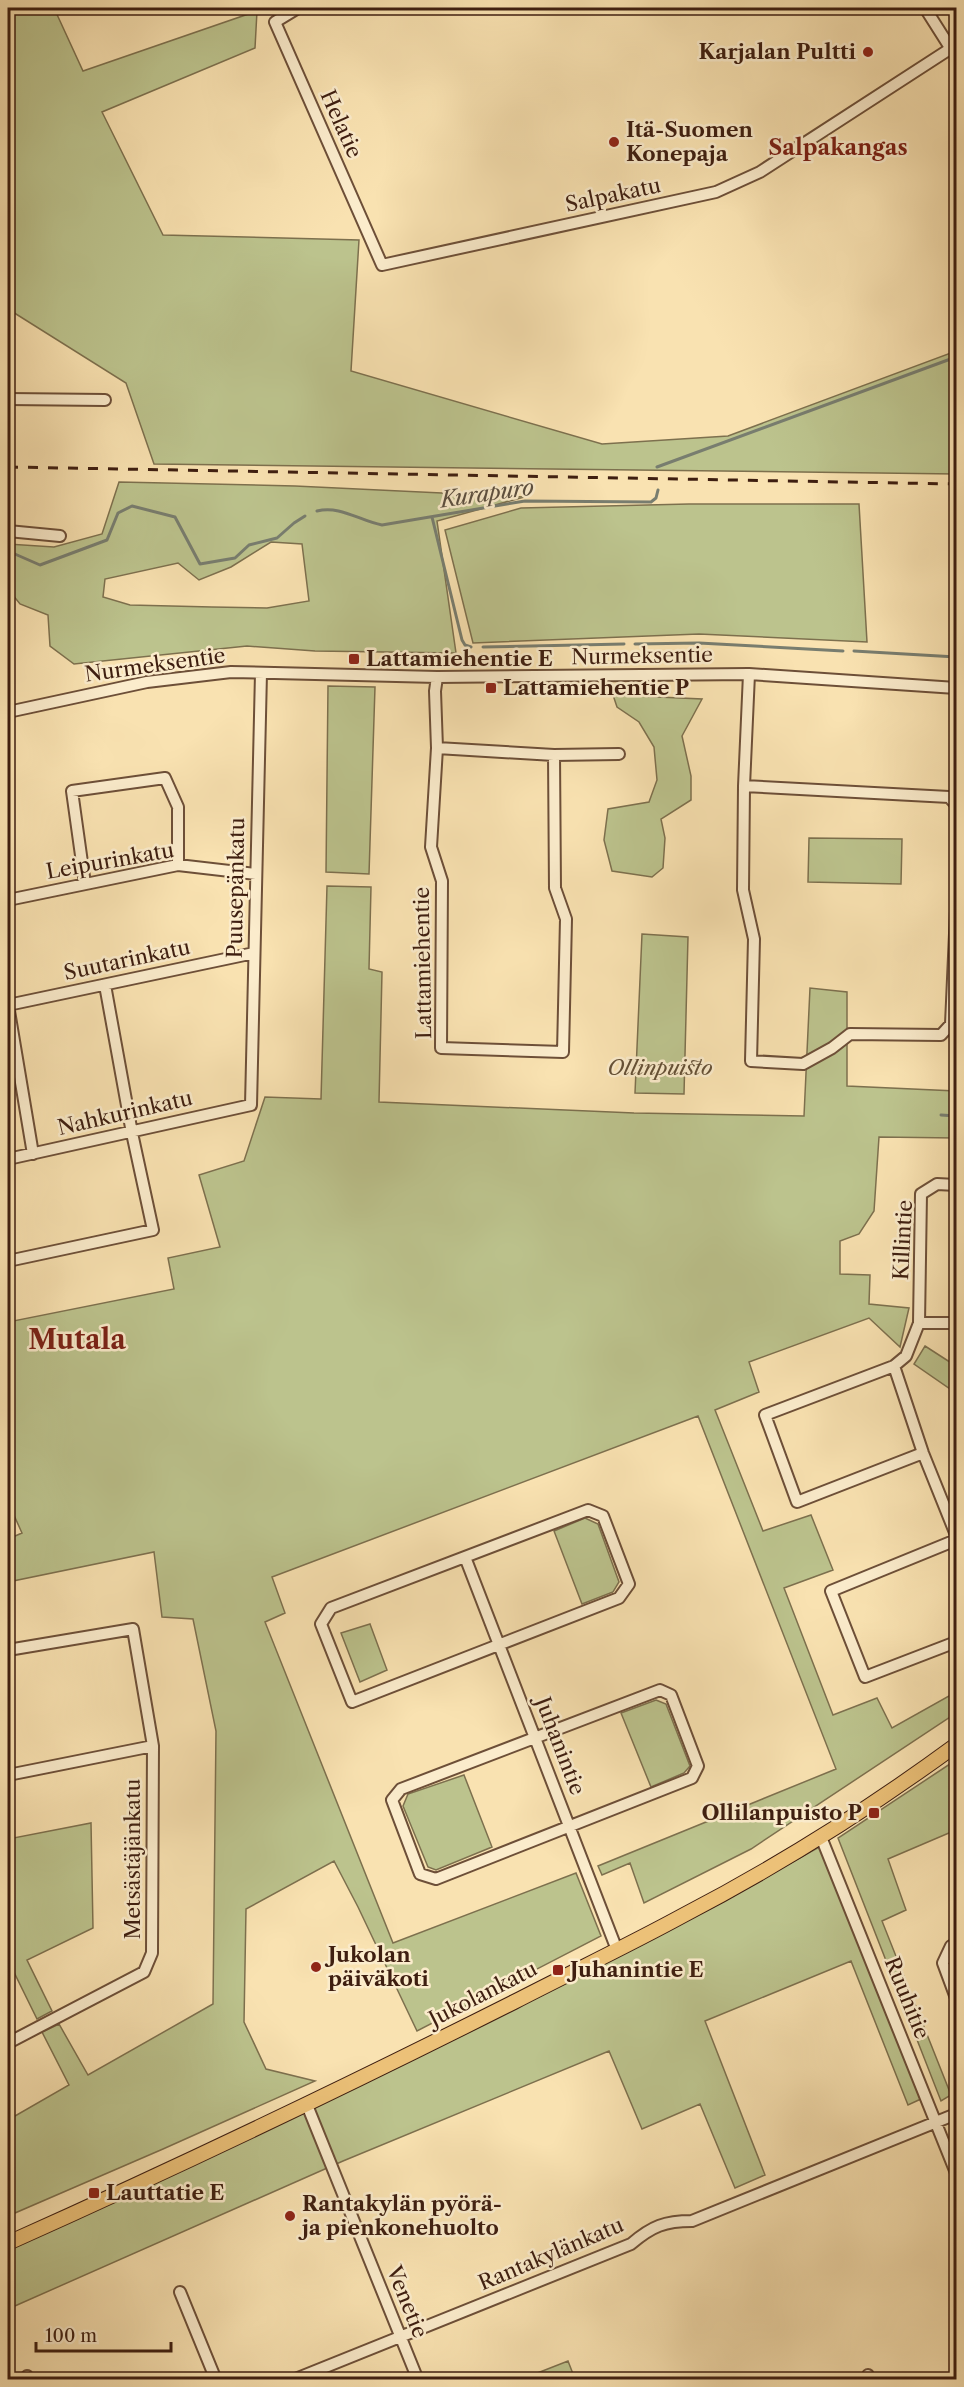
<svg xmlns="http://www.w3.org/2000/svg" width="964" height="2387" font-family="'Libre Caslon Text',serif">
  <style>
    .green { fill: #bcc38d; stroke: #7d704e; stroke-width: 1.5; fill-rule: evenodd }
    .lines { fill: none; stroke-linecap: round; stroke-linejoin: round }
    .stream { stroke: #787d6f; stroke-width: 3 }
    .minor-casing { stroke: #6d4f38; stroke-width: 14 }
    .major-casing { stroke: #3e1e10; stroke-width: 16 }
    .minor { stroke: #fbeccc; stroke-width: 10 }
    .major { stroke: #ecc178; stroke-width: 14 }
    .rail { stroke: #3e1e10; stroke-width: 3; stroke-dasharray: 10 10; stroke-linecap: butt }
    .poi-dot { fill: #8f2418; stroke: #fbeccc; stroke-width: 2 }
    .labels { text-anchor: middle; stroke-width: 5; stroke-linejoin: round; paint-order: stroke }
    .poi-label { font-size: 21px; font-weight: bold; fill: #3e1e10; stroke: #fbeccc; text-anchor: start }
    .street-label { font-size: 21px; fill: #3e1e10; stroke: #fbeccc }
    .park-label { font-size: 21px; font-style: italic; fill: #645036; stroke: #fbeccc }
    .neighbourhood-label { font-size: 22px; font-weight: bold; fill: #7a1f14; stroke: #fbeccc }
    .water-label { font-size: 22px; font-style: italic; fill: #5b4e3f; stroke: #fbeccc }
    .district-label { font-size: 27px; font-weight: bold; fill: #7a1f14; stroke: #fbeccc }
  </style>
  <rect width="100%" height="100%" fill="#f9e2b1"/>
  <filter id="stains"><feTurbulence type="fractalNoise" baseFrequency=".00333" numOctaves="4"/><feColorMatrix values="0 0 0 0 .2 0 0 0 0 .09 0 0 0 0 .02 0 0 0 .5 -.17"/></filter>
  <radialGradient id="worn" r=".72"><stop offset=".6" stop-color="#630" stop-opacity="0"/><stop offset="1" stop-color="#630" stop-opacity=".3"/></radialGradient>
  <path class="green" d="M8,8H54L83,71L257,11L255,48L102,112L163,235L359,240L351,371L602,444L728,436L956,351V474L154,464L126,383L8,309Z
    M119,482L295,486L524,497L437,521L456,653L315,651L247,646L74,664L50,646L48,615L20,604L8,589V544L54,547L102,534ZM271,542L302,544L309,601L267,608L212,607L130,605L103,597L105,579L178,563L199,580L231,567Z
    M689,504H859L867,642L699,634L473,643L445,530L521,508Z
    M328,686L375,687L369,874L326,872Z
    M613,695L702,699L682,736L691,776V800L661,819L665,838L663,868L652,877L612,871L604,840L608,809L649,802L657,780L654,747L639,722L617,707Z
    M809,838L902,839L901,884L808,882Z
    M327,886L371,887L369,969L382,972L379,1102L634,1113L804,1116L810,988L847,992V1086L956,1091V1138L879,1137L874,1211L859,1234L840,1241V1274L870,1275L869,1304L909,1308L900,1347L869,1318L749,1362L759,1392L715,1410L763,1531L811,1515L833,1570L784,1588L833,1715L877,1698L892,1728L956,1692V1713L751,1849L644,1903L630,1863L602,1875L598,1866L836,1769L698,1416L272,1577L285,1613L265,1622L393,1943L576,1873L601,1936L417,2031L358,1907L334,1861L246,1909L244,2022L266,2069L315,2081L163,2149L8,2216V2120L69,2085L42,2032L59,2024L88,2075L213,2004L216,1731L193,1619L162,1617L154,1552L8,1582V1539L22,1533L8,1502V1322L174,1289L168,1258L220,1247L199,1175L244,1161L265,1097L321,1099Z
    M642,934L688,937L684,1094L635,1093Z
    M925,1346L956,1366V1393L914,1364Z
    M585,1518L598,1524L619,1582L613,1592L582,1604L554,1531Z
    M370,1624L387,1670L360,1682L341,1633Z
    M656,1700L666,1704L690,1766L684,1773L651,1787L621,1713Z
    M956,1760V1830L888,1859L906,1910L882,1921L951,2095L941,2101L838,1838Z
    M464,1775L492,1847L436,1870L428,1867L403,1806L408,1794Z
    M91,1823L93,1928L27,1960L52,2011L37,2019L8,1960V1839Z
    M821,1846L923,2098L908,2105L851,1961L705,2021L765,2175L735,2188L700,2104L642,2129L609,2051L343,2161L8,2309V2247L733,1895Z
    M568,2361L575,2379H522Z"/>
  <g class="lines">
    <path class="stream" d="M657,467L956,357
      M317,511C340,505 360,521 382,525L525,501L651,502L656,498L658,490
      M432,517L462,640L465,645L471,647
      M8,551L40,565L107,540L118,513L132,506L175,517L200,564L235,558L249,545L277,538L294,523L305,516
      M635,644L699,643L843,651
      M483,647L624,644
      M854,651L956,657
      M941,1115L956,1116"/>
    <g class="minor-casing">
      <path id="minor" d="M298,8L275,22L382,265L716,192L760,172L956,45
        M925,8L951,49
        M8,399L105,400
        M8,531L60,536
        M749,674L744,786L743,890L754,939L751,1061L803,1064L832,1048L850,1034L941,1035L951,1024L956,911
        M437,677L435,691L437,748L431,847L442,881L441,1048L563,1052L566,919L555,888L554,755
        M8,712L147,682L231,672L437,677L749,674L956,688
        M437,748L554,755L619,754
        M744,786L949,797L956,805
        M85,884L72,791L165,778L178,807V865
        M8,900L178,865L256,874
        M8,1005L254,953
        M8,1005L33,1154
        M8,1159L251,1105L261,673
        M8,1261L153,1230L132,1133L105,985
        M919,1323L921,1194L937,1184L956,1185
        M956,1323H919L906,1356L894,1366L923,1453L956,1535
        M894,1366L765,1415L797,1502L923,1453
        M588,1510L603,1516L629,1584L619,1598L352,1702L321,1624L331,1608Z
        M956,1540L831,1591L865,1677L956,1642
        M465,1557L617,1950
        M8,1650L133,1629L153,1746L152,1953L144,1972L8,2043
        M660,1690L671,1695L698,1766L692,1778L436,1879L420,1874L392,1800L401,1789Z
        M8,1775L153,1746
        M821,1837L956,2173
        M956,1944L951,1946L943,1963L956,1998
        M307,2105L418,2380
        M180,2292L216,2380
        M868,2375L870,2380
        M27,2376L29,2380
        M293,2380L631,2244C652,2226 665,2221 692,2221L956,2114"/>
    </g>
    <g class="major-casing">
      <path id="major" d="M8,2243C178,2167 347,2086 514,2002C570,1973 627,1946 682,1916C778,1866 869,1809 956,1745"/>
    </g>
    <use href="#minor" class="minor"/>
    <use href="#major" class="major"/>
    <path class="rail" d="M8,467L956,484"/>
  </g>
  <g class="poi-dot">
    <circle cx="868" cy="52" r="6"/>
    <circle cx="614" cy="142" r="6"/>
    <rect x="348" y="653" width="12" height="12" rx="3"/>
    <rect x="485" y="682" width="12" height="12" rx="3"/>
    <rect x="868" y="1807" width="12" height="12" rx="3"/>
    <circle cx="316" cy="1967" r="6"/>
    <rect x="552" y="1964" width="12" height="12" rx="3"/>
    <rect x="88" y="2187" width="12" height="12" rx="3"/>
    <circle cx="290" cy="2216" r="6"/>
  </g>
  <g class="labels">
    <g class="poi-label">
      <text x="856" y="59" text-anchor="end">Karjalan Pultti</text>
      <text x="626" y="137">Itä-Suomen<tspan x="626" dy="24">Konepaja</tspan></text>
      <text x="366" y="666">Lattamiehentie E</text>
      <text x="503" y="695">Lattamiehentie P</text>
      <text x="862" y="1820" text-anchor="end">Ollilanpuisto P</text>
      <text x="328" y="1962">Jukolan<tspan x="328" dy="24">päiväkoti</tspan></text>
      <text x="570" y="1977">Juhanintie E</text>
      <text x="106" y="2200">Lauttatie E</text>
      <text x="302" y="2211">Rantakylän pyörä-<tspan x="302" dy="24">ja pienkonehuolto</tspan></text>
    </g>
    <g class="street-label">
      <text transform="translate(341 124) rotate(66)" y="7">Helatie</text>
      <text transform="translate(613 195) rotate(-12)" y="7">Salpakatu</text>
      <text transform="translate(642 656) rotate(-1)" y="7">Nurmeksentie</text>
      <text transform="translate(155 665) rotate(-8)" y="7">Nurmeksentie</text>
      <text transform="translate(110 861) rotate(-10)" y="7">Leipurinkatu</text>
      <text transform="translate(236 888) rotate(-89)" y="7">Puusepänkatu</text>
      <text transform="translate(127 960) rotate(-12)" y="7">Suutarinkatu</text>
      <text transform="translate(423 963) rotate(-91)" y="7">Lattamiehentie</text>
      <text transform="translate(125 1113) rotate(-13)" y="7">Nahkurinkatu</text>
      <text transform="translate(903 1240) rotate(-87)" y="7">Killintie</text>
      <text transform="translate(560 1746) rotate(69)" y="7">Juhanintie</text>
      <text transform="translate(133 1859) rotate(-90)" y="7">Metsästäjänkatu</text>
      <text transform="translate(483 1994) rotate(-27)" y="7">Jukolankatu</text>
      <text transform="translate(907 1998) rotate(68)" y="7">Ruuhitie</text>
      <text transform="translate(551 2254) rotate(-23)" y="7">Rantakylänkatu</text>
      <text transform="translate(407 2302) rotate(68)" y="7">Venetie</text>
    </g>
    <g class="park-label">
      <text x="660" y="1075">Ollinpuisto</text>
    </g>
    <g class="neighbourhood-label">
      <text x="838" y="155">Salpakangas</text>
    </g>
    <g class="water-label">
      <text transform="translate(487 493) rotate(-8)" y="8">Kurapuro</text>
    </g>
    <g class="district-label">
      <text x="77" y="1349">Mutala</text>
    </g>
  </g>
  <rect width="964" height="2387" fill="none" stroke="#f9e2b1" stroke-width="30"/>
  <rect x="9" y="9" width="946" height="2369" fill="none" stroke="#3e1e10" stroke-width="3"/>
  <rect x="15" y="15" width="934" height="2357" fill="none" stroke="#3e1e10" stroke-width="1.5"/>
  <path d="M36 2342v9h135v-9" fill="none" stroke="#3e1e10" stroke-width="3"/>
  <text x="45" y="2342" font-size="18" fill="#3e1e10" stroke="#fbeccc" stroke-width="4.5" paint-order="stroke">100 m</text>
  <rect width="100%" height="100%" filter="url(#stains)"/>
  <rect width="100%" height="100%" fill="url(#worn)"/>
</svg>
